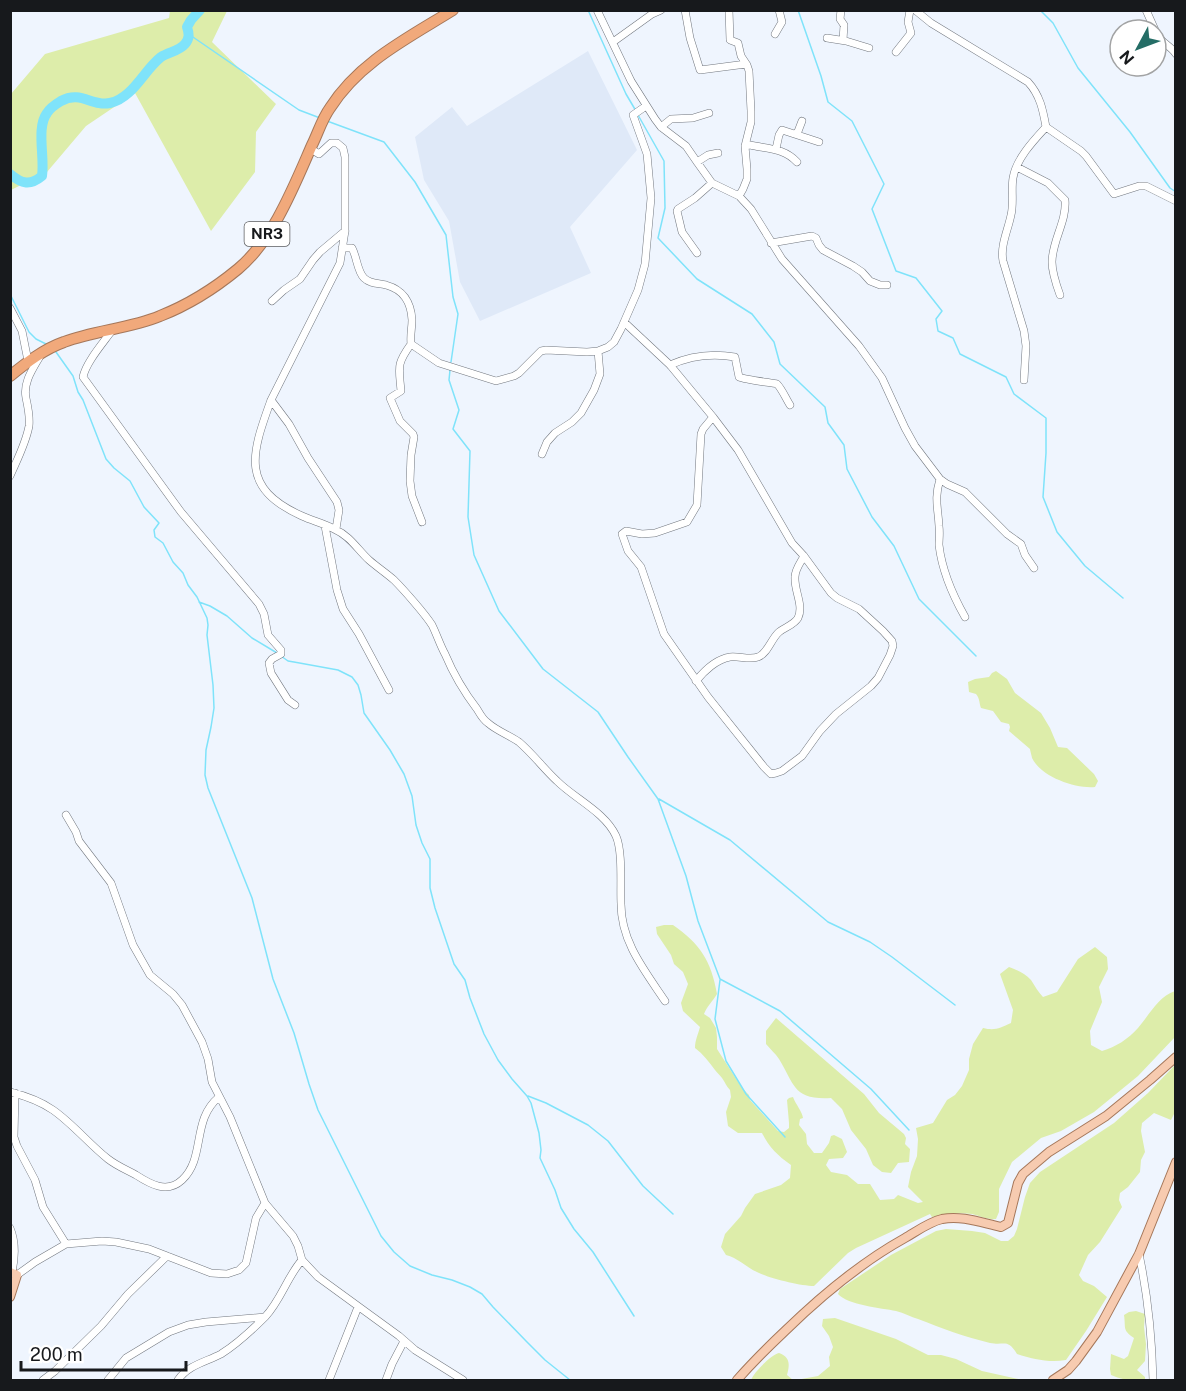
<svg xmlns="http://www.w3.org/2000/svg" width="1186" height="1391" font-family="'Public Sans',sans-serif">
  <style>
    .built { fill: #dfe9f8 }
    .green { fill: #ddedaa }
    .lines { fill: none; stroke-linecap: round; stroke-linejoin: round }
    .stream { stroke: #7fe3fa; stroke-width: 1.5 }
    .river { stroke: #7fe3fa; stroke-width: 10 }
    .minor-casing { stroke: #72777f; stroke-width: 8 }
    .major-casing { stroke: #a5775a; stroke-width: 10 }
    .highway-casing { stroke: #a5775a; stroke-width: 12 }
    .minor { stroke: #fff; stroke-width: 7 }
    .major { stroke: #f7cbb0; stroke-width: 8 }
    .highway { stroke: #f1a97b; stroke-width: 10 }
    .labels { text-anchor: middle; stroke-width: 5; stroke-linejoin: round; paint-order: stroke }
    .shield { fill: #fff; stroke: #5d5e60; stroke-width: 1.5 }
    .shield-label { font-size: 15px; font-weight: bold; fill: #17191c }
  </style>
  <rect width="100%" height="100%" fill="#eff5fe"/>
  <path class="built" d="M588,51L637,150L570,227L591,273L480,321L460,282L449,221L424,180L415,137L452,107L467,126Z"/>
  <path class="green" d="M170,11H227L212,42L276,104L256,132L255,172L211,231L135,93L86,126L47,172L11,190V94L45,54L169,18Z
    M996,671L1007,679L1015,693L1041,713L1050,728L1058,747L1067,748L1094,774L1098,781L1095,787C1076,789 1041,777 1032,758C1032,757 1030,750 1030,749L1009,731L1010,727L1009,724L1001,722L993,711L981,708C979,703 980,699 976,694L969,692L968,682L975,679L989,677L992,673Z
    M664,925H673C700,944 711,960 717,994C713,1001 707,1006 704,1014L710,1018L716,1028L717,1037V1049L742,1088L749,1095L750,1100L778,1131L784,1132L789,1128V1123L787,1100L789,1098L793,1097C796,1105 802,1111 803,1118L800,1119L799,1125L806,1134L807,1144L814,1153H822L829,1143L831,1136L834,1135L842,1139L847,1152L843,1158L829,1159L826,1165L831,1172L847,1175L858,1184H870L880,1200L894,1199L898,1195L918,1203L923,1202L908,1187L911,1172L917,1156L918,1139L916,1128L933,1123L947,1100L955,1095L962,1086L969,1070V1059L973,1044L983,1028C995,1031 1000,1028 1011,1023L1013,1010L1000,974L1009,967C1017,970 1025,973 1031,980C1035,986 1038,992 1043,997L1057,992L1078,959L1095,947L1107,957L1108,969L1099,987L1102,1002L1090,1031L1091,1045L1102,1051C1116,1047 1128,1039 1138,1028C1150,1014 1158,997 1175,991V1037L1138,1076L1094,1112L1061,1131L1041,1138L1012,1162L999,1189V1212L996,1219C988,1220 980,1216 972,1214C958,1212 946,1214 932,1217L930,1214L856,1248L848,1253L814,1286C801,1286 772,1279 759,1273C747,1268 738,1258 726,1255L721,1247L725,1234L741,1216L745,1208L755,1194L781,1185L790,1178L791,1165C778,1156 769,1147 762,1133H738L728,1126L726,1112L731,1097L730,1090C726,1086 725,1082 722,1078C720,1075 717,1073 715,1070C709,1062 703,1054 695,1048C695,1040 698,1035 700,1027L683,1011L681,1003L688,984L683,972L674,964L671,955L657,934L656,927Z
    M776,1018L864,1094L879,1113L904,1134L906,1138L905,1144L910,1149L909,1162L898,1163L891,1173L882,1172L873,1165L866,1149L851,1130L842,1109L831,1098C793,1100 795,1085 779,1059C775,1053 770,1049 766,1044V1031Z
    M1175,1065V1112L1171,1120L1154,1113L1142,1123L1141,1131L1145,1152L1141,1160L1140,1172L1128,1187L1120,1193L1119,1200L1122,1207L1100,1242L1088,1255L1079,1275L1083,1281L1094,1286L1107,1297L1086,1331L1066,1360C1049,1363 1033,1359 1017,1354C1007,1338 1005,1346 990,1343C965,1337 941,1328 918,1319C911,1317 904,1313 896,1311C881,1308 848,1305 838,1294L840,1289L891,1255L936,1231L946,1229L972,1231L985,1233L1001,1241H1008L1014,1236L1017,1229L1025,1197L1030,1183L1040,1172L1114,1123L1148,1093Z
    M1136,1311L1145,1314L1144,1327L1146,1344L1145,1361L1137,1370L1145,1377V1380C1133,1381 1122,1380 1111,1375L1110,1369L1111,1354L1124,1359L1128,1356L1134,1338C1122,1330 1126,1328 1124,1315L1129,1312Z
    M835,1318L896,1339L928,1355H941L956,1359L982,1371L1023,1380H796L818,1376L830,1366L829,1357L833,1347L829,1336L822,1326L823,1319Z
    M779,1353C790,1357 790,1364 787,1375L793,1380H751C754,1372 771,1355 779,1353Z"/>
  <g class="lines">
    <path class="stream" d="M588,10L626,94L636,111
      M798,10L821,76L828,102L852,121L884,184L872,209L896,271L916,278L942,311L936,319L938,331L953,338L960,354L1006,377L1014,394L1046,418V453L1043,497L1057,532L1085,566L1123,598
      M1040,10L1053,23L1078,68L1130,132L1170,188L1176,192
      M190,35L299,110L320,118
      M638,115L664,161L665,208L658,238L697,279L752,314L774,342L780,364L825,407L828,423L844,445L847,469L872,517L894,546L919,599L976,656
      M327,121L384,142L415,182L446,235L453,297L458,314L451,362
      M10,294L29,332L36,339L48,345
      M56,352L73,376L78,392L83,400L106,459L114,468L130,481L144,507L159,523L154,530L155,537L163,543L173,562L183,573L188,585L197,597L207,618L208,625L207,635L213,685L214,708L211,727L206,750L205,775L208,788L252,898L273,979L294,1033L309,1084L318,1110L381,1236L394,1252L410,1266L432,1275L452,1280L470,1287L482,1294L493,1307L527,1342L545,1360L570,1380
      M450,370L449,380L459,410L453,429L470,451L468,517L474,555L499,611L543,669L598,712L628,757L658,799L686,876L698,921L720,979L780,1011L871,1089L909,1130
      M199,602L210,606L227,616L252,638L277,653
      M281,656L288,661L294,662L338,670L352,677L358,685L361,695L364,713L390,750L404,774L412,796L416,825L422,843L430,859V888L435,908L454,964L465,980L470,998L484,1034L498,1060L512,1079L527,1096L531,1103L539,1133L541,1150L540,1158L555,1190L561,1208L574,1229L593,1252L634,1316
      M659,799L730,840L828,922L870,942L892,957L955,1005
      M720,980L715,1019L726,1061L746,1094L785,1137
      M528,1096L546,1103L588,1125L608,1141L643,1186L673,1214"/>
    <path class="river" d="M10,174C22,184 30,186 42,176C45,157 36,128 47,113C50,108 56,104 61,101C81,90 92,107 110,103C133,98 144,70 161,57C169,52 179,51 185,44C190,38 189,33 187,27L191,20L200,10"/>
    <g class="minor-casing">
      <path id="minor" d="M597,10L631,81L655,119L661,127L686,146L697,162L712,183L739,196L751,209L782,259L859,346L882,378L905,428L915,446L940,479C934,499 938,507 939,526C940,533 939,539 939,545C942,571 952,594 965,617
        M685,10L690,38L700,70L746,64
        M729,10L730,40L738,43L741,56L747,65L749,71L751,111V122L745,146L747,169V179L743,189L739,196
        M841,10L840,19L844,25L843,40
        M915,10L931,23L1028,82C1040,95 1043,110 1046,127L1081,151L1086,156L1114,194L1139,186H1146L1176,201
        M1146,10L1155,30
        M1156,33C1162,44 1170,45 1176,54
        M775,34L782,22L779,10
        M827,38L846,41L869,48
        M613,42L652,14L661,10
        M896,52L911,33L908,22L910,10
        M661,127L671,119L693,118L709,113
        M797,134L802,121
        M745,146L750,145C768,149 784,148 797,162
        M311,149L319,154L331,143H337L343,148L345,157V231L340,263L271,400C251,455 240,488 302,516C313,521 326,524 336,530C350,536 358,550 369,560C377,567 386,573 394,580C404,590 425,614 432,625C437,635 440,645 445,654C453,673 464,692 477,709C480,714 483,720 488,723C497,731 509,735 519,742C533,754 544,769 557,781C575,799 605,812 616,836C623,852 620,886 621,904C621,942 645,971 665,1001
        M776,149L779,135L782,130L819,142
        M697,162L708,155L718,153
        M1017,167L1048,183L1065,200C1067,221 1052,241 1052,262C1052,273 1056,284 1060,295
        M771,243L812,236L816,238L819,245L823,250L853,266L862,272L870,281L880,285H887
        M342,248H352C357,257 357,271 364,278C370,284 378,283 386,285C404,290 411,302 412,320C412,328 410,335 411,344L439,363L496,381L514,376L519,373L541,351L546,350L587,352L598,351L608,347L614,342L621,329L638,290L645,264L651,198L647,154L633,115L646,106
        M697,253L682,232L677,211L678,209L695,198L712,183
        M272,301L284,290L300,279L313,260L320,252L345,231
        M10,308L22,331L28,361
        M624,322L670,365L713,417L738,450L792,543L804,556L831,593L837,598L859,609L883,631L892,641L893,646L890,655L878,678L871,686L836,714L820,731L802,756L782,771L776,773L771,774L764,767L708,697L664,634L641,567L628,551L622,534L626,531L642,534L655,533L687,522L697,505L701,434L703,429L713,417
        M113,329C104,342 86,362 83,377L181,512L259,604L264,614L268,635L281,650V654L272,659L269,663L271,673L288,700L295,705
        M411,344C396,365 399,367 401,391L390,398L400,421L413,434L414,437L411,455L410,481L412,496L422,522
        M670,365C690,356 712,353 735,357L739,377C746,380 774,383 777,384C782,389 786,399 790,405
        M1024,380L1026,346L1024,331L1003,261C1000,246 1008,230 1011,215C1014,203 1011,190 1013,178C1016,159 1034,140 1046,127
        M271,400L289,424L308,458L337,502L339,510L336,529
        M542,454L547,442L555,433L572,422L581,413L594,390L600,374L598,351
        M10,476C17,460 26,443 29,426C30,417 28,407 26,398C23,383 32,370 39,358
        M940,479L947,484L965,492L1007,534L1021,544L1025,555L1034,568
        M325,526L337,590L343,609L359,634L389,690
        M696,681C704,671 717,659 730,657C739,656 750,660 758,657C768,653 771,639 779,632C785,627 794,625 798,618C804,605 794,591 795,577C795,569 801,562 804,556
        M10,1092C26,1096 40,1101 53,1110C73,1124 89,1144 108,1159C117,1166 127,1170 136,1175C150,1184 167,1194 182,1180C206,1158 191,1120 219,1097
        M15,1093L14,1137L17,1146L35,1180L43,1207L66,1244
        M265,1203L293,1236L298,1246L302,1260L318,1277L399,1336L415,1350L463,1380
        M10,1228C16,1242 15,1258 12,1272
        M1139,1254C1148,1296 1152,1338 1153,1380
        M17,1275L35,1262L66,1244L102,1241L116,1242L149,1249L211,1273L227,1274L239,1270L246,1263L256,1218L265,1203L230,1117L212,1082L208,1059L202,1042L182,1005L173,994L150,975L133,945L111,883L79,841L76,832L66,815
        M43,1380L55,1371L101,1326L128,1294L167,1256
        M108,1380L126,1358L169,1332L188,1325L206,1322L265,1317C281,1300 287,1277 302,1260
        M178,1380C188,1365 206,1362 221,1354C237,1344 252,1330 265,1317
        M329,1380L358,1307
        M386,1380L392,1364L404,1341"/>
    </g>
    <g class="major-casing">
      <path id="major" d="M10,1272L17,1275L10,1297
        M737,1380C752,1363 768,1347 785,1331C822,1295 860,1263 905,1238C917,1231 929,1222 942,1219C962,1215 982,1223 1001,1227L1008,1223L1018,1183L1023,1174L1049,1152L1106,1116L1150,1080L1176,1057
        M1053,1380L1068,1370L1076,1361L1097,1332L1139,1254L1176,1162"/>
    </g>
    <g class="highway-casing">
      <path id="highway" d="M10,376C26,363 44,349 64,342C95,330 129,329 160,316C188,305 215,288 238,269C273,240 294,186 312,145C318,133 322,119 330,108C359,62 408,38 453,10"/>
    </g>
    <use href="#minor" class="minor"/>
    <use href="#major" class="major"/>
    <use href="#highway" class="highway"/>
  </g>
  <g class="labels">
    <rect class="shield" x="244.5" y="222" width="45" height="24" rx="4.5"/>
    <g class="shield-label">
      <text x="267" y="239">NR3</text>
    </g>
  </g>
  <rect width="1186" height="1391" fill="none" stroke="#17191c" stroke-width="24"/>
  <g transform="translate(1138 48) rotate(229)"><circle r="28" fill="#ffffff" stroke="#a2a3a4" stroke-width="1.5"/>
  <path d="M0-4.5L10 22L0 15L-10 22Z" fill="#246d66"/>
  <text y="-9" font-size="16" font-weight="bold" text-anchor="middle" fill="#17191c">N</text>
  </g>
  <path d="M21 1361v9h165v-9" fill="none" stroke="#17191c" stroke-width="3"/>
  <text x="30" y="1361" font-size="18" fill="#17191c" stroke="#ffffff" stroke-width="4.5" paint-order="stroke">200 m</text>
</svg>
